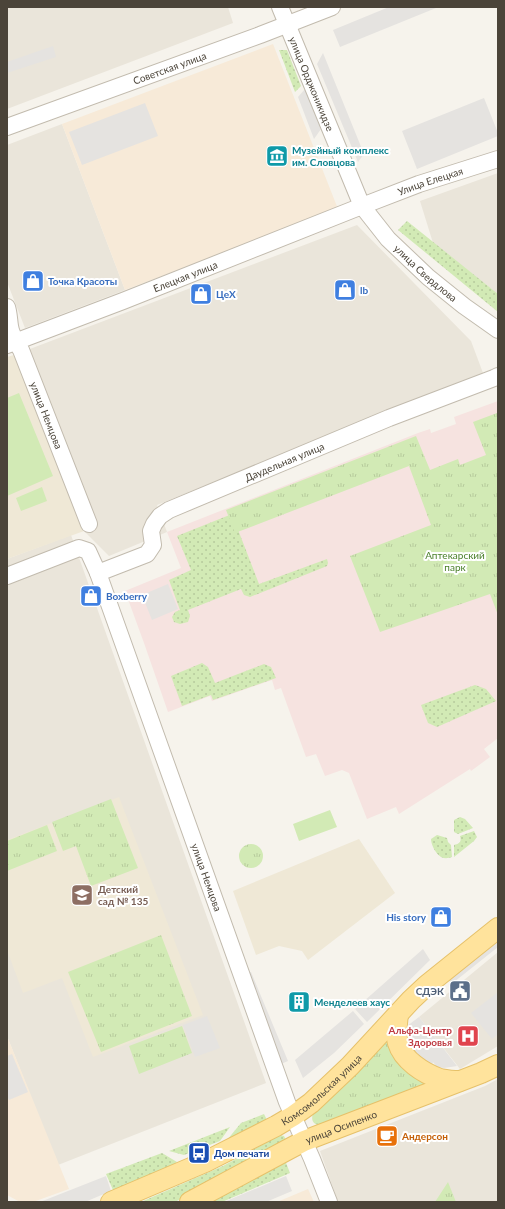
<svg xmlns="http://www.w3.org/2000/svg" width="505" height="1209" font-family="Lato,sans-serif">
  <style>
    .residential { fill: #eae5da }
    .commercial { fill: #f7ead8 }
    .education { fill: #efe8d6 }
    .medical { fill: #f6e3e0 }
    .grass { fill: url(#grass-dots) }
    .park { fill: url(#park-tufts) }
    .pitch { fill: #d2eab5 }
    .parking { fill: #e5e3e0 }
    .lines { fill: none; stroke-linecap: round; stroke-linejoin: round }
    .minor-casing { stroke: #c2bbae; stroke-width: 18 }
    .major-casing { stroke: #e6c16a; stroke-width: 22 }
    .minor { stroke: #fff; stroke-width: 16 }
    .major { stroke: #ffe39c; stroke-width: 20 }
    .labels { text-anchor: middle; stroke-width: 4; stroke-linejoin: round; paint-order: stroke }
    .street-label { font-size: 10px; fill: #4b4439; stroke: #fff }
    .culture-label { font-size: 10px; font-weight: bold; fill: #0d838f; stroke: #fff; text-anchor: start }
    .shop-label { font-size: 10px; font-weight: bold; fill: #366cbe; stroke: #fff; text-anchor: start }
    .park-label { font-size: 10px; fill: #4a7f2a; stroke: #fff }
    .education-label { font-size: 10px; font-weight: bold; fill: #785e54; stroke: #fff; text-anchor: start }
    .service-label { font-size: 10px; font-weight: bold; fill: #4e5e75; stroke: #fff; text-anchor: end }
    .health-label { font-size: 10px; font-weight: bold; fill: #be3a42; stroke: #fff; text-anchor: end }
    .food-label { font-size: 10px; font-weight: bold; fill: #c56008; stroke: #fff; text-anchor: start }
    .transit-label { font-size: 10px; font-weight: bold; fill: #164399; stroke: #fff; text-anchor: start }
  </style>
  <defs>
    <pattern id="grass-dots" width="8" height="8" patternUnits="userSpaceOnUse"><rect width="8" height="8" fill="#d2eab5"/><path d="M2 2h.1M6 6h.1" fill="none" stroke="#b6ca9c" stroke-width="1.8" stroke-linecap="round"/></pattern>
    <pattern id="park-tufts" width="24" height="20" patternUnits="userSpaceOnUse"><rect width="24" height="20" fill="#d2eab5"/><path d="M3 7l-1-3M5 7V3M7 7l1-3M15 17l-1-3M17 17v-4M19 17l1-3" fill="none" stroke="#b6ca9c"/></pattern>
  </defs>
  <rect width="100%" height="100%" fill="#f6f3ec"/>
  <path class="residential" d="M7,7H228L233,23L7,109Z
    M62,124L125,290L25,328L7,282V145Z
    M498,173V294L433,243L420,201Z
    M357,225L471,341L483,373L157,505L167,532L109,556L84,531L14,355Z
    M71,535L266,1083L58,1165L7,1036V559Z
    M498,952V1046L460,1069L419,1017Z
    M498,1079V1202H338L320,1151L485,1086Z"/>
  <path class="commercial" d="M273,44L338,209L125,290L62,124Z
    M7,1036L69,1189L33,1202H20L7,1195Z
    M308,1189L314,1202H277Z"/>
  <path class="education" d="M14,355L84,531L7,559V357Z
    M119,797L203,1015L93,1057L62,978L23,993L7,950V840Z
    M359,839L395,893L308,960L302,951L279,946L256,955L233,891Z"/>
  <path class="medical" d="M498,401V738L484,749L490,757L471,771L470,769L399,814L396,807L367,819L349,773L342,770L325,776L316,754L306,757L281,688L275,690L272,680L212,701L210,696L168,712L144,643L125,591L181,568L167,532L418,433L430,429L431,433L456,424L454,417Z"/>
  <path class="grass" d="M279,50H287L301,86L295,92Z
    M407,221L498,294V312L398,230Z
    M232,514L259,584L327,559L328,563L327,566L250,597L244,595L241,589L188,610L190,616L188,622L180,624L174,622L172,617L175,612L180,610L169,580L191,570L177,536Z
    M202,663L208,667L215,683L264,664L271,667L276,678L213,700L211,695L182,706L171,676Z
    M475,685L486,689L496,701L437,727L428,723L421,705Z
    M460,817L465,819L473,828L458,834L454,832V820Z
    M474,831L477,837L474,841L454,857V845C459,844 462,842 460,836Z
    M437,835L447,838L448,842L451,845L452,857C449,858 445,859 441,857C436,854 431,845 431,839Z
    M412,1033L433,1062C420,1057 411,1047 412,1033Z
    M264,1114L268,1122L227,1140L241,1123Z
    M230,1127L220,1141L184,1155L169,1151Z
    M280,1135L284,1136L286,1140L283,1143L175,1202H141L223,1166Z
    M162,1153L177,1162L158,1175L120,1191L113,1190L106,1174Z
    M285,1160L290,1173L222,1202H207Z"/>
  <path class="park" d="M497,413L498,414V615L490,594L380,632L350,556L431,525L409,466L235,533L226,510L416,436L430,470L458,459L460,465L486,455L473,422Z
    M111,799L138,868L91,886L76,846L63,851L52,822Z
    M47,825L57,851L7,871V841Z
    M239 856a12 12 0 1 1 24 0a12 12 0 1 1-24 0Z
    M161,935L192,1016L101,1052L68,972Z
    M182,1026L192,1053L139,1074L129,1046Z
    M391,1036L435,1080L322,1125C315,1126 310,1121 313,1114L357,1072Z
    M448,1182L456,1202H435Z"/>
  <path class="pitch" d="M19,393L53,476L7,496V398Z
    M42,487L47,501L21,511L16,498Z
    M330,810L337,827L299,841L293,824Z"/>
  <path class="parking" d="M389,7H436V8L340,47L333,30Z
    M53,46L56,57L7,73V62Z
    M323,53L364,154L358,162L317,64Z
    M305,89L321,129L314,139L298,97Z
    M484,98L498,133V136L417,169L402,131Z
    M145,103L158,136L82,165L69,132Z
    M168,584L178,609L152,620L142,595Z
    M498,938V947L454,982L446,980Z
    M423,949L430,960L367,1022L355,1009Z
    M251,972L288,1061L281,1064L244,974Z
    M498,992V1014L497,1015L498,1017V1034L492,1039L471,1013Z
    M353,1011L364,1024L334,1053L303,1078L295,1060Z
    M207,1016L220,1048L195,1057L183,1025Z
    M419,1017L457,1066L444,1068L437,1067L433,1062L430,1069L410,1055L403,1031L411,1032L407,1026Z
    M12,1054L28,1092L9,1100L7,1096V1056Z
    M106,1176L111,1191L85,1202H40Z
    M286,1176L292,1191L266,1202H224Z"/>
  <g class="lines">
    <g class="minor-casing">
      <g id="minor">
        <path id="s1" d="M280,7L362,206L388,239L428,277L464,306L498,330"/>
        <path id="s2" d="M7,127L260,35L332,7"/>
        <path id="s3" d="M7,307C9,313 9,320 10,326C11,335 16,342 21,350L89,524"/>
        <path id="s4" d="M7,345L123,301L362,206L419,184L498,159"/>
        <path id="s5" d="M98,573L147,554L153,545L151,531L154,524L160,516L169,510L389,418L494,378L498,376"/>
        <path id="s6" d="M7,576L79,548L88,551L98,573L287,1102L312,1159L329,1202"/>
      </g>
    </g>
    <g class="major-casing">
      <g id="major">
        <path d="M398,1014C397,1024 395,1034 398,1043C403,1060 423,1073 440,1079C446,1080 453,1081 459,1081"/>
        <path id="s7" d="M111,1202L205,1162L276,1126L293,1116L311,1103L350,1066L411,1000L427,985L498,928"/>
        <path id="s8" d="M190,1202L287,1150L304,1141L437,1090L481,1073L498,1065"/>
      </g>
    </g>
    <use href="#minor" class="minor"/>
    <use href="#major" class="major"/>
  </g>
  <defs>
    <g id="museum-square" transform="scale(1.15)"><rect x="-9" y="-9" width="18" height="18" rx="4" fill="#0f9aa8" stroke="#fff"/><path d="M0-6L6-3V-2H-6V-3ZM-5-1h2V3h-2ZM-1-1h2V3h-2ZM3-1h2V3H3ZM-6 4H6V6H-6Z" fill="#fff"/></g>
    <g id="shop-square" transform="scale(1.15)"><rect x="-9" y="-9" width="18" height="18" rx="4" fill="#3f7fe0" stroke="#fff"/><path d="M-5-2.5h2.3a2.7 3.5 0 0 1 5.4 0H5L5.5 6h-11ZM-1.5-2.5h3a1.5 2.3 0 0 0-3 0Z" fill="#fff"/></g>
    <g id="school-square" transform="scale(1.15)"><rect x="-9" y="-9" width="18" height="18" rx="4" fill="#8d6e63" stroke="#fff"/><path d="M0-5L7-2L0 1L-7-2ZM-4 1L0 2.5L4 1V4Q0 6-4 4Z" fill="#fff"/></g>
    <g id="civic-square" transform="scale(1.15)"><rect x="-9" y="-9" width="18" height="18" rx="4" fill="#5c6f8a" stroke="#fff"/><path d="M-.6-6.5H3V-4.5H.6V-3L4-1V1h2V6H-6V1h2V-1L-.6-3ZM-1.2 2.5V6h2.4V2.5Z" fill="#fff"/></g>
    <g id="building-square" transform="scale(1.15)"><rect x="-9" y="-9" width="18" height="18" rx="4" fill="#0f9aa8" stroke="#fff"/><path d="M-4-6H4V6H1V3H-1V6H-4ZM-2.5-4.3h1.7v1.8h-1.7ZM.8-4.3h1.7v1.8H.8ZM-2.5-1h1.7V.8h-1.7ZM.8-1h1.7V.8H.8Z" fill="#fff"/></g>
    <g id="hospital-square" transform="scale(1.15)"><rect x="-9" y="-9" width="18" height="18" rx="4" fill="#e0444e" stroke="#fff"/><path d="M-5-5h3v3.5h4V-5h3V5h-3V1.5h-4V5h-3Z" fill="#fff"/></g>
    <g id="cafe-square" transform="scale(1.15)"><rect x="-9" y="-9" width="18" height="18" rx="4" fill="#e8710a" stroke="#fff"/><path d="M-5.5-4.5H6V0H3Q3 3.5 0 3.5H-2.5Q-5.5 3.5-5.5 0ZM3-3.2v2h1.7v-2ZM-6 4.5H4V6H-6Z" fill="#fff"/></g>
    <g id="bus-square" transform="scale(1.15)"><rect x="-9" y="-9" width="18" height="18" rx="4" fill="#1a4fb4" stroke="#fff"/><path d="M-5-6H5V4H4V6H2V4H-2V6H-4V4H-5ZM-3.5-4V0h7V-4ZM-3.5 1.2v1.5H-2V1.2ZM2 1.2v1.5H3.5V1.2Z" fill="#fff"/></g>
  </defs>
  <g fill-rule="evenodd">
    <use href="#museum-square" x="277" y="156"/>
    <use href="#shop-square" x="33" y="281"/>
    <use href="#shop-square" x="345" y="290"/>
    <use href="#shop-square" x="201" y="294"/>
    <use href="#shop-square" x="91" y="596"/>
    <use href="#school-square" x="82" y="895"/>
    <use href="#shop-square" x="441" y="917"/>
    <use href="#civic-square" x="460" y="991"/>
    <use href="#building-square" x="299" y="1002"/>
    <use href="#hospital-square" x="468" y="1036"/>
    <use href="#cafe-square" x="387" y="1136"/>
    <use href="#bus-square" x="199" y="1153"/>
  </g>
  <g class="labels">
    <g class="street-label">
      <text dy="4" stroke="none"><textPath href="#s2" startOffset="173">Советская улица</textPath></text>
      <text dy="4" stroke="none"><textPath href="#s1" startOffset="83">улица Орджоникидзе</textPath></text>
      <text dy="4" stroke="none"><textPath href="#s4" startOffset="454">Улица Елецкая</textPath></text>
      <text dy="4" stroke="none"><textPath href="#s1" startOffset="308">улица Свердлова</textPath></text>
      <text dy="4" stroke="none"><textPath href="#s4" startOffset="191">Елецкая улица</textPath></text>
      <text dy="4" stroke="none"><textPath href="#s3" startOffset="116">улица Немцова</textPath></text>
      <text dy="4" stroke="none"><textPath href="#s5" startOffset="231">Даудельная улица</textPath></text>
      <text dy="4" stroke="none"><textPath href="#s6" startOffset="434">улица Немцова</textPath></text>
      <text dy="4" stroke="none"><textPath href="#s7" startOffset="240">Комсомольская улица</textPath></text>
      <text dy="4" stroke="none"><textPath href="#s8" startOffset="169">улица Осипенко</textPath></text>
    </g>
    <g class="culture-label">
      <text x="292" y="154">Музейный комплекс<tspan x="292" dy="12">им. Словцова</tspan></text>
      <text x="314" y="1006">Менделеев хаус</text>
    </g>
    <g class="shop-label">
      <text x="48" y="285">Точка Красоты</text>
      <text x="360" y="294">lb</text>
      <text x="216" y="298">ЦеХ</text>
      <text x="106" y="600">Boxberry</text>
      <text x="426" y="921" text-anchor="end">His story</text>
    </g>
    <g class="park-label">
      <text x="455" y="559">Аптекарский<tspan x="455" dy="12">парк</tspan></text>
    </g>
    <g class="education-label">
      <text x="98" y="893">Детский<tspan x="98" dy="12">сад № 135</tspan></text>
    </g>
    <g class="service-label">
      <text x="444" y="995">СДЭК</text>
    </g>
    <g class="health-label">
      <text x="452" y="1034">Альфа-Центр<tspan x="452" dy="12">Здоровья</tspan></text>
    </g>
    <g class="food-label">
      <text x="402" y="1140">Андерсон</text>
    </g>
    <g class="transit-label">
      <text x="214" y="1157">Дом печати</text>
    </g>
  </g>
  <rect width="505" height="1209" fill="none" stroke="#4b4439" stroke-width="16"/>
</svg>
